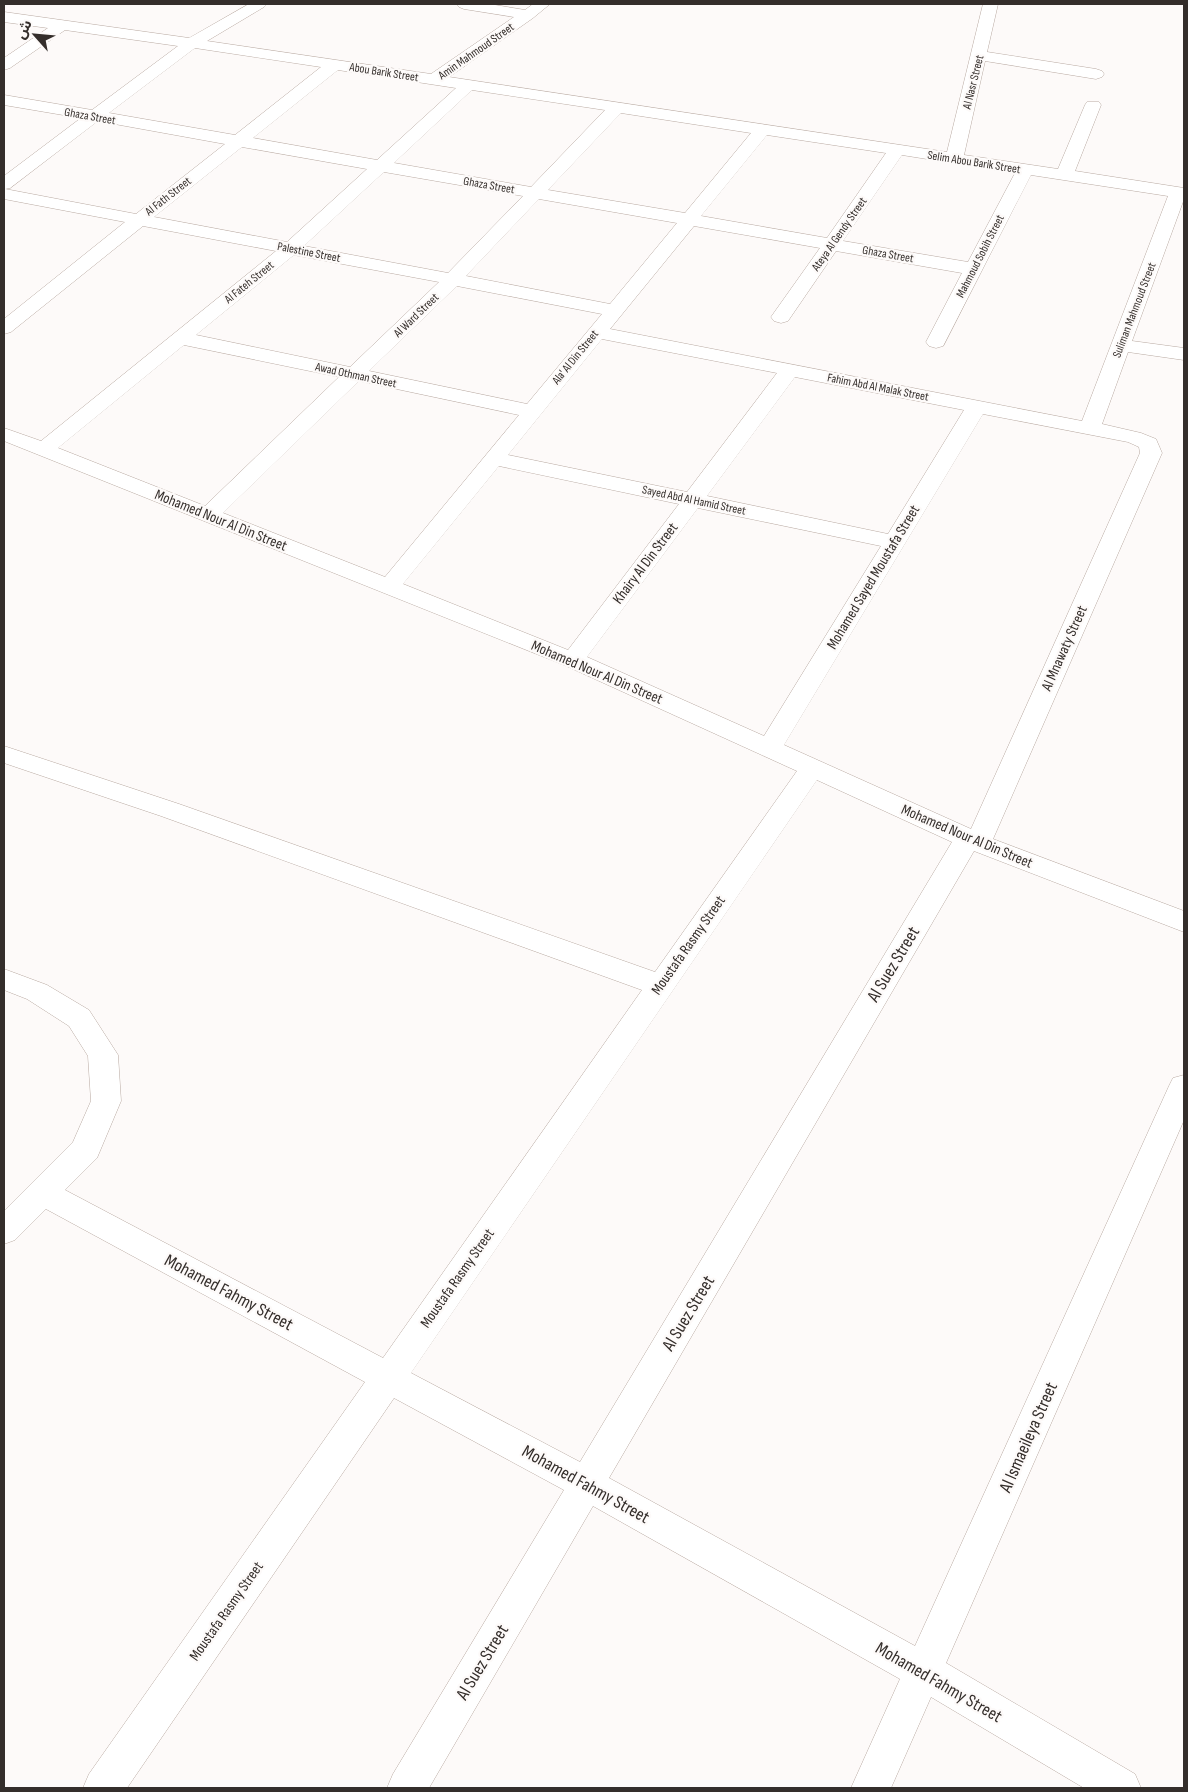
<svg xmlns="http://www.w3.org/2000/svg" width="1188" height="1792" font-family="'Sofia Sans Condensed','Noto Sans Arabic',sans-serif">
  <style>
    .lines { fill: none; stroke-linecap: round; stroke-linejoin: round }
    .street-casing { stroke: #b9aaa2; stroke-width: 1 }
    .street { fill: #fff; fill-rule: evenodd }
    .labels { text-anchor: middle; stroke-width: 4.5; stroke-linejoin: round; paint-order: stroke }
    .far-street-label { font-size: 12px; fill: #342e2b; stroke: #fdfaf9 }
    .street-label { font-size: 15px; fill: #342e2b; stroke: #fdfaf9 }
    .near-street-label { font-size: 18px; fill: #342e2b; stroke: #fdfaf9 }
  </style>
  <rect width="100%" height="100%" fill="#fdfaf9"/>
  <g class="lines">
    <g class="street-casing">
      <path id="street" d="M249,4H267L264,7L207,41L431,74L514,17L464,9L459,7L457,4H489L525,10L533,4H550L533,18L449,77L947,152L983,4H998L987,52L1096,69L1102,71L1104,74L1102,77L1096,79L985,61L964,155L1058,169L1085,105L1087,102H1099L1101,105L1075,171L1184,188V199L1132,341L1184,348V360L1128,352L1102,424L1141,433L1156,439L1162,453L993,839L1184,911V932L974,851L609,1478L915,1646L1169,1086L1173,1078L1184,1075V1120L946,1663L1135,1774L1141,1788H1084L931,1697L891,1788H851L900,1679L593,1506L429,1788H387L393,1774L564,1490L394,1398L127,1788H83L89,1774L365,1382L46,1209L15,1240L4,1244V1211L73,1142L91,1101L88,1056L69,1026L27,999L4,990V969L47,985L89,1010L118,1055L121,1101L97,1158L65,1190L383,1358L642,990L161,816L4,763V746L179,804L655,972L797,771L564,665L4,441V428L41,441L276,251L143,226L11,332L4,334V319L125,222L4,199V176L81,118L4,105V95L92,110L178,46L65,30L10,68L4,70V58L48,28L4,22V12L189,38ZM195,48L321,67L235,135L109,113ZM338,70L456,88L377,160L253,138ZM472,90L605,110L531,187L394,163ZM621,113L751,133L685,213L548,190ZM98,121L225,144L136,214L5,189L10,188ZM767,135L886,153L827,238L701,216ZM242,147L367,169L287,242L154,217ZM902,155L1015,173L968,262L843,241ZM384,172L523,196L448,273L304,246ZM1031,175L1168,196L1082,421L610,329L694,226L820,248L771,317L774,321L781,323L788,321L836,251L962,273L926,342L929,346L936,348L943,346ZM539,199L677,223L610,304L466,276ZM294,255L439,282L350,367L196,335ZM457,286L602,314L527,404L369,371ZM602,339L777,373L687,492L508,455ZM184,345L339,377L205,506L58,448ZM795,377L964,410L888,534L707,496ZM359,381L519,415L385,577L223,513ZM983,414L1128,442L1139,447L1140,453L971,829L784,745ZM499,466L679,504L568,650L403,584ZM698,508L881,546L764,736L587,657ZM817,780L952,842L580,1462L411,1373Z"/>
    </g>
    <use href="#street" class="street"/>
  </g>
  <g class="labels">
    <g class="far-street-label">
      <text transform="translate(476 51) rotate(-35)" y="4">Amin Mahmoud Street</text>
      <text transform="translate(384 72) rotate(9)" y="4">Abou Barik Street</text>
      <text transform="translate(973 82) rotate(-76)" y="4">Al Nasr Street</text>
      <text transform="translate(90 116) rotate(10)" y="4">Ghaza Street</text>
      <text transform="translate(974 162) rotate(9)" y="4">Selim Abou Barik Street</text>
      <text transform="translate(489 185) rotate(10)" y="4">Ghaza Street</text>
      <text transform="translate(168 196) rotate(-38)" y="4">Al Fath Street</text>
      <text transform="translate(839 234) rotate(-55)" y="4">Ateya Al Gendy Street</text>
      <text transform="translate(309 252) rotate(11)" y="4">Palestine Street</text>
      <text transform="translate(888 254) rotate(10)" y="4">Ghaza Street</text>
      <text transform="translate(980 256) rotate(-63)" y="4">Mahmoud Sobih Street</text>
      <text transform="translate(249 282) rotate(-39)" y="4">Al Fateh Street</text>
      <text transform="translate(1134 310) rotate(-69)" y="4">Suliman Mahmoud Street</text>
      <text transform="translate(416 315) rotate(-44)" y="4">Al Ward Street</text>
      <text transform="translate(575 357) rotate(-51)" y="4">Ala' Al Din Street</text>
      <text transform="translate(356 375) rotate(12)" y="4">Awad Othman Street</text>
      <text transform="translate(878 387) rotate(11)" y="4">Fahim Abd Al Malak Street</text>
      <text transform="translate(694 500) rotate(12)" y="4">Sayed Abd Al Hamid Street</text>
    </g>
    <g class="street-label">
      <text transform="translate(221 520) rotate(22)" y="5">Mohamed Nour Al Din Street</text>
      <text transform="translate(645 563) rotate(-53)" y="5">Khairy Al Din Street</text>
      <text transform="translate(873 577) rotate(-59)" y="5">Mohamed Sayed Moustafa Street</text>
      <text transform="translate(1064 648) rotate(-66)" y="5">Al Mnawaty Street</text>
      <text transform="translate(597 672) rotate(23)" y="5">Mohamed Nour Al Din Street</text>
      <text transform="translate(967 836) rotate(23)" y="5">Mohamed Nour Al Din Street</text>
      <text transform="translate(688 945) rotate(-55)" y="5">Moustafa Rasmy Street</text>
      <text transform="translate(457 1278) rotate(-55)" y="5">Moustafa Rasmy Street</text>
      <text transform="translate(226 1611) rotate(-55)" y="5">Moustafa Rasmy Street</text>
    </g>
    <g class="near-street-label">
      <text transform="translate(893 964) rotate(-59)" y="6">Al Suez Street</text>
      <text transform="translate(229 1292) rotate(28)" y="6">Mohamed Fahmy Street</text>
      <text transform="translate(688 1313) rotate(-59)" y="6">Al Suez Street</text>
      <text transform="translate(1028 1437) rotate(-66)" y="6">Al Ismaeileya Street</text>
      <text transform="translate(586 1484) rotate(29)" y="6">Mohamed Fahmy Street</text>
      <text transform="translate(482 1662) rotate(-59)" y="6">Al Suez Street</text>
      <text transform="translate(939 1682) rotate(30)" y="6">Mohamed Fahmy Street</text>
    </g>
  </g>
  <rect width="1188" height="1792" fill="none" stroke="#342e2b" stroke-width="10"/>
  <g transform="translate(35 35) rotate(297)" stroke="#fdfaf9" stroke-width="4" paint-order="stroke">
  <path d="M0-4L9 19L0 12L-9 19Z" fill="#342e2b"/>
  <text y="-8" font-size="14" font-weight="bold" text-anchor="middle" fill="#342e2b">ش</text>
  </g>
</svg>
